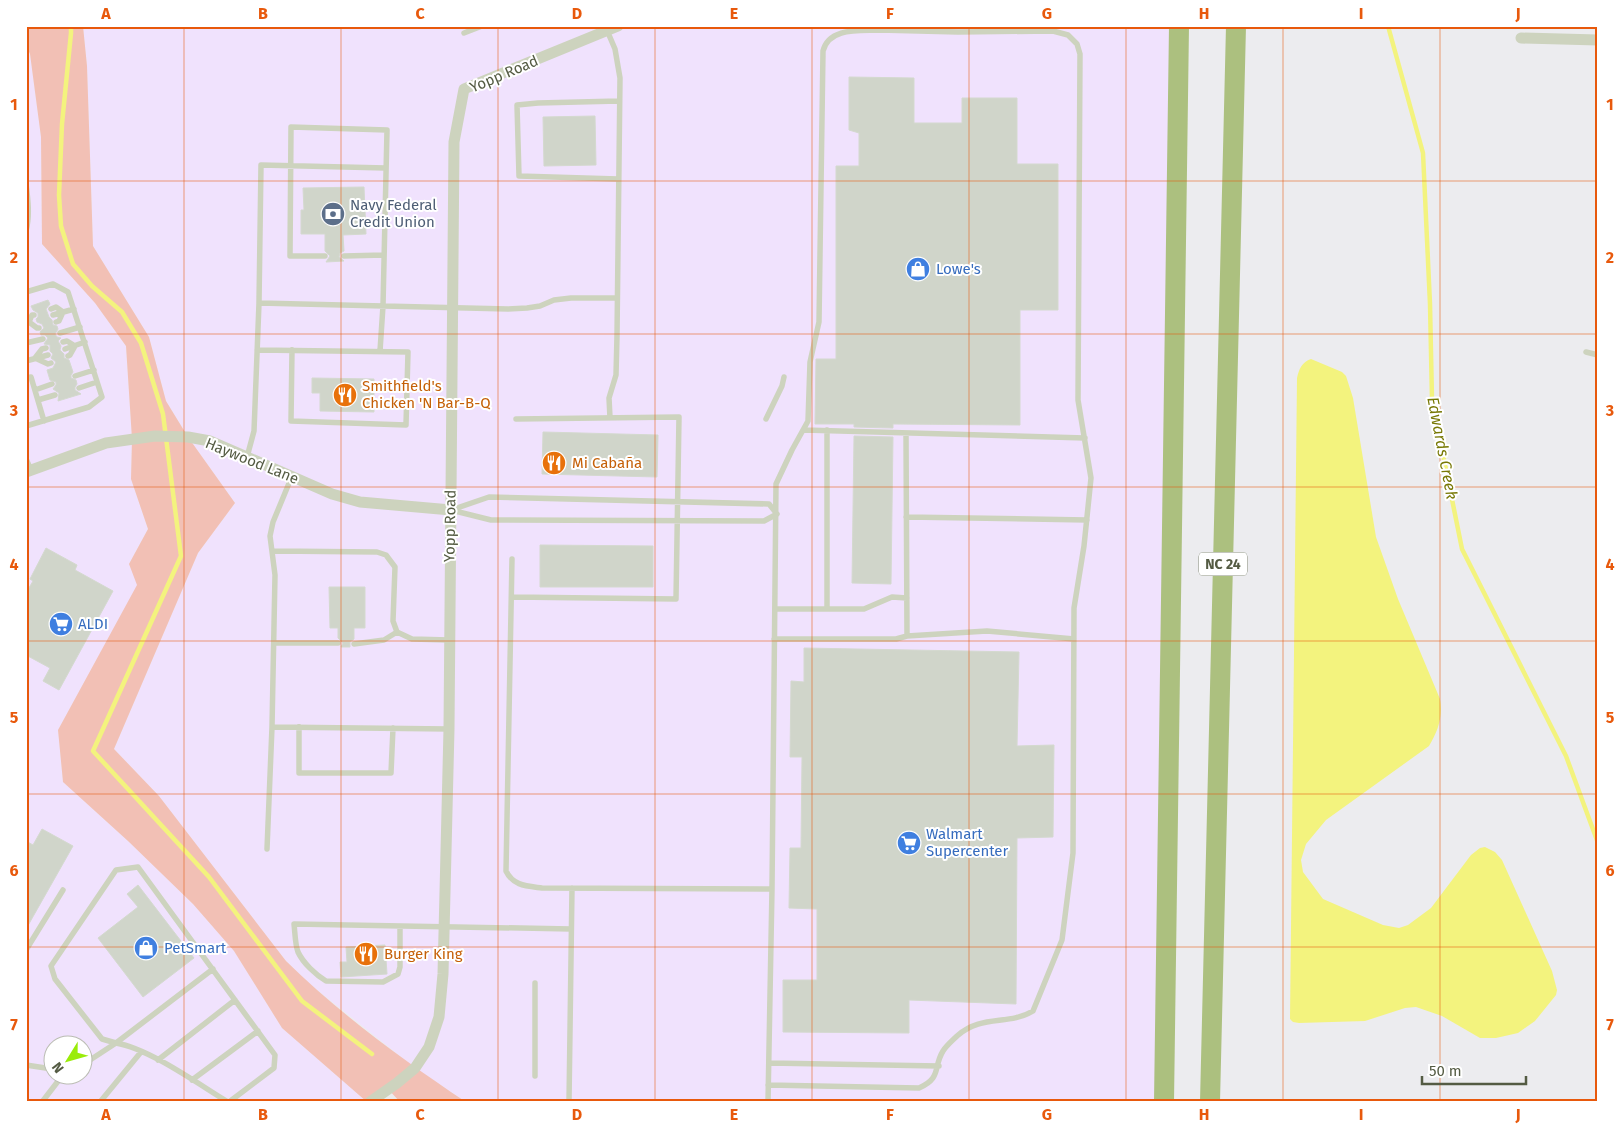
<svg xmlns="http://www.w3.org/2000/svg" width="1624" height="1128" font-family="'Fira Sans',sans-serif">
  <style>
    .commercial { fill: #f0e2fd; fill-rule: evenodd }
    .green { fill: #f2c0b5 }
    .water { fill: #f3f37e }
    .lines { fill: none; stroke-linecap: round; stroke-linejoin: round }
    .stream { stroke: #f3f37e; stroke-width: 4.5 }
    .building { fill: #d0d5ca; stroke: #d4d9cf }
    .service { stroke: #cdd3be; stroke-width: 5.5 }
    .minor { stroke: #cdd3be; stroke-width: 11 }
    .motorway { stroke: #acc07f; stroke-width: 20 }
    .grid { fill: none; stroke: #e8590c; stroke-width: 1; stroke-opacity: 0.55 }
    .labels { text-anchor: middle; stroke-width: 4; stroke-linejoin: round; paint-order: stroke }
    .shield { fill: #fff; stroke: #878c7b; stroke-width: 1 }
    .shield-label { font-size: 14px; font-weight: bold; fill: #545b43 }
    .street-label { font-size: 15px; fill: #545b43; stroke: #fff }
    .service-label { font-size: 15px; fill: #4e5e75; stroke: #fff; text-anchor: start }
    .shop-label { font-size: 15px; fill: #366cbe; stroke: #fff; text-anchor: start }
    .food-label { font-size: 15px; fill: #c56008; stroke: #fff; text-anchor: start }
    .water-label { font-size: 16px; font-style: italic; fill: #787906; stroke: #fff }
    .neatline { fill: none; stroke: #e8590c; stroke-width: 2 }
    .grid-label { font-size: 16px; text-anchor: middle; font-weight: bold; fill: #e8590c }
  </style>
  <rect width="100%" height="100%" fill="#ececef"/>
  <path class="commercial" d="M83,26H1168L1178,109L1164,1102H466L415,1068L311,985L286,961L159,796L114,749L198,553L235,503L188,437L166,401L149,337L93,246L87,66Z
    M26,45L30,54L41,137L42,244L95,303L126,346L132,439L131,479L148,529L129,564L138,584L58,730L63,782L128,841L193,904L234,951L282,1028L367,1102H26ZM52,1046H82V1076H52Z"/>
  <path class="green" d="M26,26H83L87,66L93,246L149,337L166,401L188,437L235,503L198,553L114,749L159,796L286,961C340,1014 403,1060 466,1102H400L388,1089L367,1102L282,1028L234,951L193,904L128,841L63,782L58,730L137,585L129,564L148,529L131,479L132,439L126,346L95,303L42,244L41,137L30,54L26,45Z"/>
  <path class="water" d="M1311,359L1342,372L1346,376L1353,398L1376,537L1398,599L1440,699C1443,717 1438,731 1429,746L1326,820L1306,844L1301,860L1303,872L1323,899L1383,925L1399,928L1408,925L1431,908L1471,855L1480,848L1485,847L1495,852L1502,860L1552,971L1557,990L1556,995L1535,1021L1518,1033L1496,1038H1480L1442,1016L1416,1007L1405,1008L1365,1021L1299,1023L1293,1022L1290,1019L1297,378C1299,369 1302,362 1311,359Z"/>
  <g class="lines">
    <path class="stream" d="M71,26V33L62,124L59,195L61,226L73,264L92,286L122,312L141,343L163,414L181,556L93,751L209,877L302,1001L372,1054
      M1388,26L1423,153L1430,304L1432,400L1462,549L1566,756L1598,843"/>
  </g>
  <path class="building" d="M849,77L914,78V123H962V98H1017V164H1058V310H1020V425L893,424V428L854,427V424H815L816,359H836V166H859V133L849,130Z
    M595,116L596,165L544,166L543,117Z
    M364,187L366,234L343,235L344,251L340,253L339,257L344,261L326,262L330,256L325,251V234H301V210H304L303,188Z
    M48,300L50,304L46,309L49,317L52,320L53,325L57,326L58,329L55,334L57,337L61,338L58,341L61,346L60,350L64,354V358L69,360L73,372L71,375V378L76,380L77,384L75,387V390L81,394L58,401L59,393L53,389L56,385V382L50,380L47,370L53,368L56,362L51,358L53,354L50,351V345L44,344L48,338L45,335H41L40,332L44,328L42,324L37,322L36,319L38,317V313L33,310L31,306Z
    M312,378L374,379V412L320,411V393H312Z
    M543,432L658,435L657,477L542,474Z
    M854,436L893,437L891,584L852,583Z
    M540,545L653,546V587H540Z
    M46,548L77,565L75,570L113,591L59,690L43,681L50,668L26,655V593L33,581L30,579Z
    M329,587H365V628H354V639L350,642V647H341L343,643L338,638V628H330Z
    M804,648L1019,652L1017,746L1054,745L1053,837L1017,838L1016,1004L909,1000V1033L783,1032V980H817V909L789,908L790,848H801L802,757H790L791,681L804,682Z
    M42,829L73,846L26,929V841L33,845Z
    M138,885L194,958L143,997L98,938L138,907L127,894Z
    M385,945L387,974L341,977L340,962H347L346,947Z"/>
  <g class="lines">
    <path class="service" d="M606,28L615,49L620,78L617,336L616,375L609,398L610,418
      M464,33L482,26
      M618,179L519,176L517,105L538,103L619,101
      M26,184C28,199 30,216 26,231
      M325,256H290L291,127L387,130L383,306L380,351
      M344,256L384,255
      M26,292L53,284L68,292L102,397L89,407L26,426
      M259,303L508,309L527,308L540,306L554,300L571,298H617
      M51,309L56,307L63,312L59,321L56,322
      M34,315H32L29,322L37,328H39
      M53,315L74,309
      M60,333L80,327
      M63,342L67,341L75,346L70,355L68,356
      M26,343L43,339
      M46,348L42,349L35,358L48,364L51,363
      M65,349L85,342
      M257,350L408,352L406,425L291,421L292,350
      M1586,352L1598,355
      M26,361L48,355
      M75,376L94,370
      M26,378L31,377L44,421
      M79,388L97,382
      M35,390L52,384
      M38,400L55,395
      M766,419L782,386L784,377
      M804,430L1085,438
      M906,433L907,636
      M247,457L254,431L259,303L261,165L386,168
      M26,459L31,470
      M489,497L769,504L777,514L764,521L491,520L451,510Z
      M906,517L1087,520
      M273,551L377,552L386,555L395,567L393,621L397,632L412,639L449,640
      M512,559L506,871C513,886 527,886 542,888L772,889
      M512,597L676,599L679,417L516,419
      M775,609H864L892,597L907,598
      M827,609V430
      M774,639H896L907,636L987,631L1074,639
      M274,643H338
      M354,644L384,640L397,632
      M272,727L275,575L270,536L273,522L292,476
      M299,727V773H391L393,728
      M267,849L272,727L449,729
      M400,926V967L398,974L383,982L326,981C316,975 303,963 298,952C295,944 295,932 294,924L571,929
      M26,950L63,890
      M116,1043C150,1049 198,1084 228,1102
      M116,1043L213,969
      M158,1060L235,1000
      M769,1063L939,1066
      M82,1064L90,1060L116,1043L102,1039L55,979L51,966L116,870L138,867L275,1055L274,1068L229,1102
      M26,1065L52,1069
      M535,1076V983
      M192,1080L258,1031
      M768,1085L919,1088C942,1078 933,1067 943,1051C946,1046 953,1040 957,1036C982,1014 1008,1026 1033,1011L1062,940L1073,853L1074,608L1084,546L1091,478L1078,400L1080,54L1077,44L1068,35L1053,31L958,32L879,30
      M42,1102L62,1076
      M100,1102L141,1052
      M569,1102L572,888
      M768,1102L772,889L776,484L792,450L808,421L810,362L819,322L823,51C829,27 860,31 879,30L878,26"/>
    <path class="minor" d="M1521,38L1598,40
      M26,472L106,443L155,436L188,437L210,441L332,494L360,502L451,510
      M370,1102L397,1083L415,1068L429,1047L439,1017L443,974L449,729L454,142L464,89L618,26"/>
    <path class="motorway" d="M1164,1102L1179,26
      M1210,1102L1236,26"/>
  </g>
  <path class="grid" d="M184,26V1102M341,26V1102M498,26V1102M655,26V1102M812,26V1102M969,26V1102M1126,26V1102M1283,26V1102M1440,26V1102M26,181H1598M26,334H1598M26,487H1598M26,641H1598M26,794H1598M26,947H1598"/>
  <defs>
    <g id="bank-disc" transform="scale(1.25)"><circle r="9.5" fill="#5c6f8a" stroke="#fff"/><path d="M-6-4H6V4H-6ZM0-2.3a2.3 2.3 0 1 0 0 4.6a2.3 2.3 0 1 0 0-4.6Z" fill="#fff"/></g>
    <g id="shop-disc" transform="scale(1.25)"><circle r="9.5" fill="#3f7fe0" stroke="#fff"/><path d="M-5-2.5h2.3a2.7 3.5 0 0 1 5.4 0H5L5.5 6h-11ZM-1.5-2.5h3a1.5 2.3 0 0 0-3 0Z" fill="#fff"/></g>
    <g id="restaurant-disc" transform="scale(1.25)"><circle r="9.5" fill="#e8710a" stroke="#fff"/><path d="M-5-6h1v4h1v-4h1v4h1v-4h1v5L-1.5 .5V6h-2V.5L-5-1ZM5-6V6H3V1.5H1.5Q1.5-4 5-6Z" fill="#fff"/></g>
    <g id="supermarket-disc" transform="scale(1.25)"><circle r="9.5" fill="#3f7fe0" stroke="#fff"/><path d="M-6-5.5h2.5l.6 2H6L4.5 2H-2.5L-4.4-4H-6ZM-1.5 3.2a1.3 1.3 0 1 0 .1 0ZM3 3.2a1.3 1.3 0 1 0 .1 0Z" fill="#fff"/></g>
  </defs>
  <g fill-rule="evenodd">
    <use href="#bank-disc" x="333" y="214"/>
    <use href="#shop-disc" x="918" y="269"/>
    <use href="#restaurant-disc" x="345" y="395"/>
    <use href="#restaurant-disc" x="554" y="463"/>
    <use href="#supermarket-disc" x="61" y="624"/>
    <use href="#supermarket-disc" x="909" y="843"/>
    <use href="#shop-disc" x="146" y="948"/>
    <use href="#restaurant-disc" x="366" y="954"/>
  </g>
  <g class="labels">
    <rect class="shield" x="1199" y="552.5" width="48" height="23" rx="4"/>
    <g class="shield-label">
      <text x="1223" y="569">NC 24</text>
    </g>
    <g class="street-label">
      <text transform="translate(504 74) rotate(-23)" y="5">Yopp Road</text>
      <text transform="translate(252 461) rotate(22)" y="5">Haywood Lane</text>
      <text transform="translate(450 526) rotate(-89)" y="5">Yopp Road</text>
    </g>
    <g class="service-label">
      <text x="350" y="210">Navy Federal<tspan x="350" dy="17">Credit Union</tspan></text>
    </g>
    <g class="shop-label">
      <text x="936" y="274">Lowe's</text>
      <text x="78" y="629">ALDI</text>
      <text x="926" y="839">Walmart<tspan x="926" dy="17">Supercenter</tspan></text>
      <text x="164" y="953">PetSmart</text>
    </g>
    <g class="food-label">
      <text x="362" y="391">Smithfield's<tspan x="362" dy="17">Chicken 'N Bar-B-Q</tspan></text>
      <text x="572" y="468">Mi Cabaña</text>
      <text x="384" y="959">Burger King</text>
    </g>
    <g class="water-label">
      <text transform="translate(1443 448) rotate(79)" y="6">Edwards Creek</text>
    </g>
  </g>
  <rect width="1624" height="1128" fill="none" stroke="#ffffff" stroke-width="55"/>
  <g transform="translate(68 1060) rotate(233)"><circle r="24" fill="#ffffff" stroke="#bbbdb4"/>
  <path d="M0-4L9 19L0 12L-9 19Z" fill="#9aec09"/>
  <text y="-8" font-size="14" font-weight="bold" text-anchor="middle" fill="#545b43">N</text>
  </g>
  <path d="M1422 1076v8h104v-8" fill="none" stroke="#545b43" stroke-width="2.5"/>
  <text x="1429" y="1076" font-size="15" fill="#545b43" stroke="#ffffff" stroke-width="4" paint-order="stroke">50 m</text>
  <rect x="28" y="28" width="1568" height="1072" class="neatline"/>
  <g class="grid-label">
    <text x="106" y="19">A</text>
    <text x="263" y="19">B</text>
    <text x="420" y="19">C</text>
    <text x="577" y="19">D</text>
    <text x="734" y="19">E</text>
    <text x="890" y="19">F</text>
    <text x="1047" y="19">G</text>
    <text x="1204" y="19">H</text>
    <text x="1361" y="19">I</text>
    <text x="1518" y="19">J</text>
    <text x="14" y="110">1</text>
    <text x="1610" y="110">1</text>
    <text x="14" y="263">2</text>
    <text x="1610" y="263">2</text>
    <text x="14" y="416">3</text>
    <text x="1610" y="416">3</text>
    <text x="14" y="570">4</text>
    <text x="1610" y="570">4</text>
    <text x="14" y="723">5</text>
    <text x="1610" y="723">5</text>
    <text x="14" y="876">6</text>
    <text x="1610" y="876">6</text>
    <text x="14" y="1030">7</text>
    <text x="1610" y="1030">7</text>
    <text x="106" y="1120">A</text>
    <text x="263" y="1120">B</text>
    <text x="420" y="1120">C</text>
    <text x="577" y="1120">D</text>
    <text x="734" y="1120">E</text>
    <text x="890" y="1120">F</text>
    <text x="1047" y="1120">G</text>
    <text x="1204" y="1120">H</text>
    <text x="1361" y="1120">I</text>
    <text x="1518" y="1120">J</text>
  </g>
</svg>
